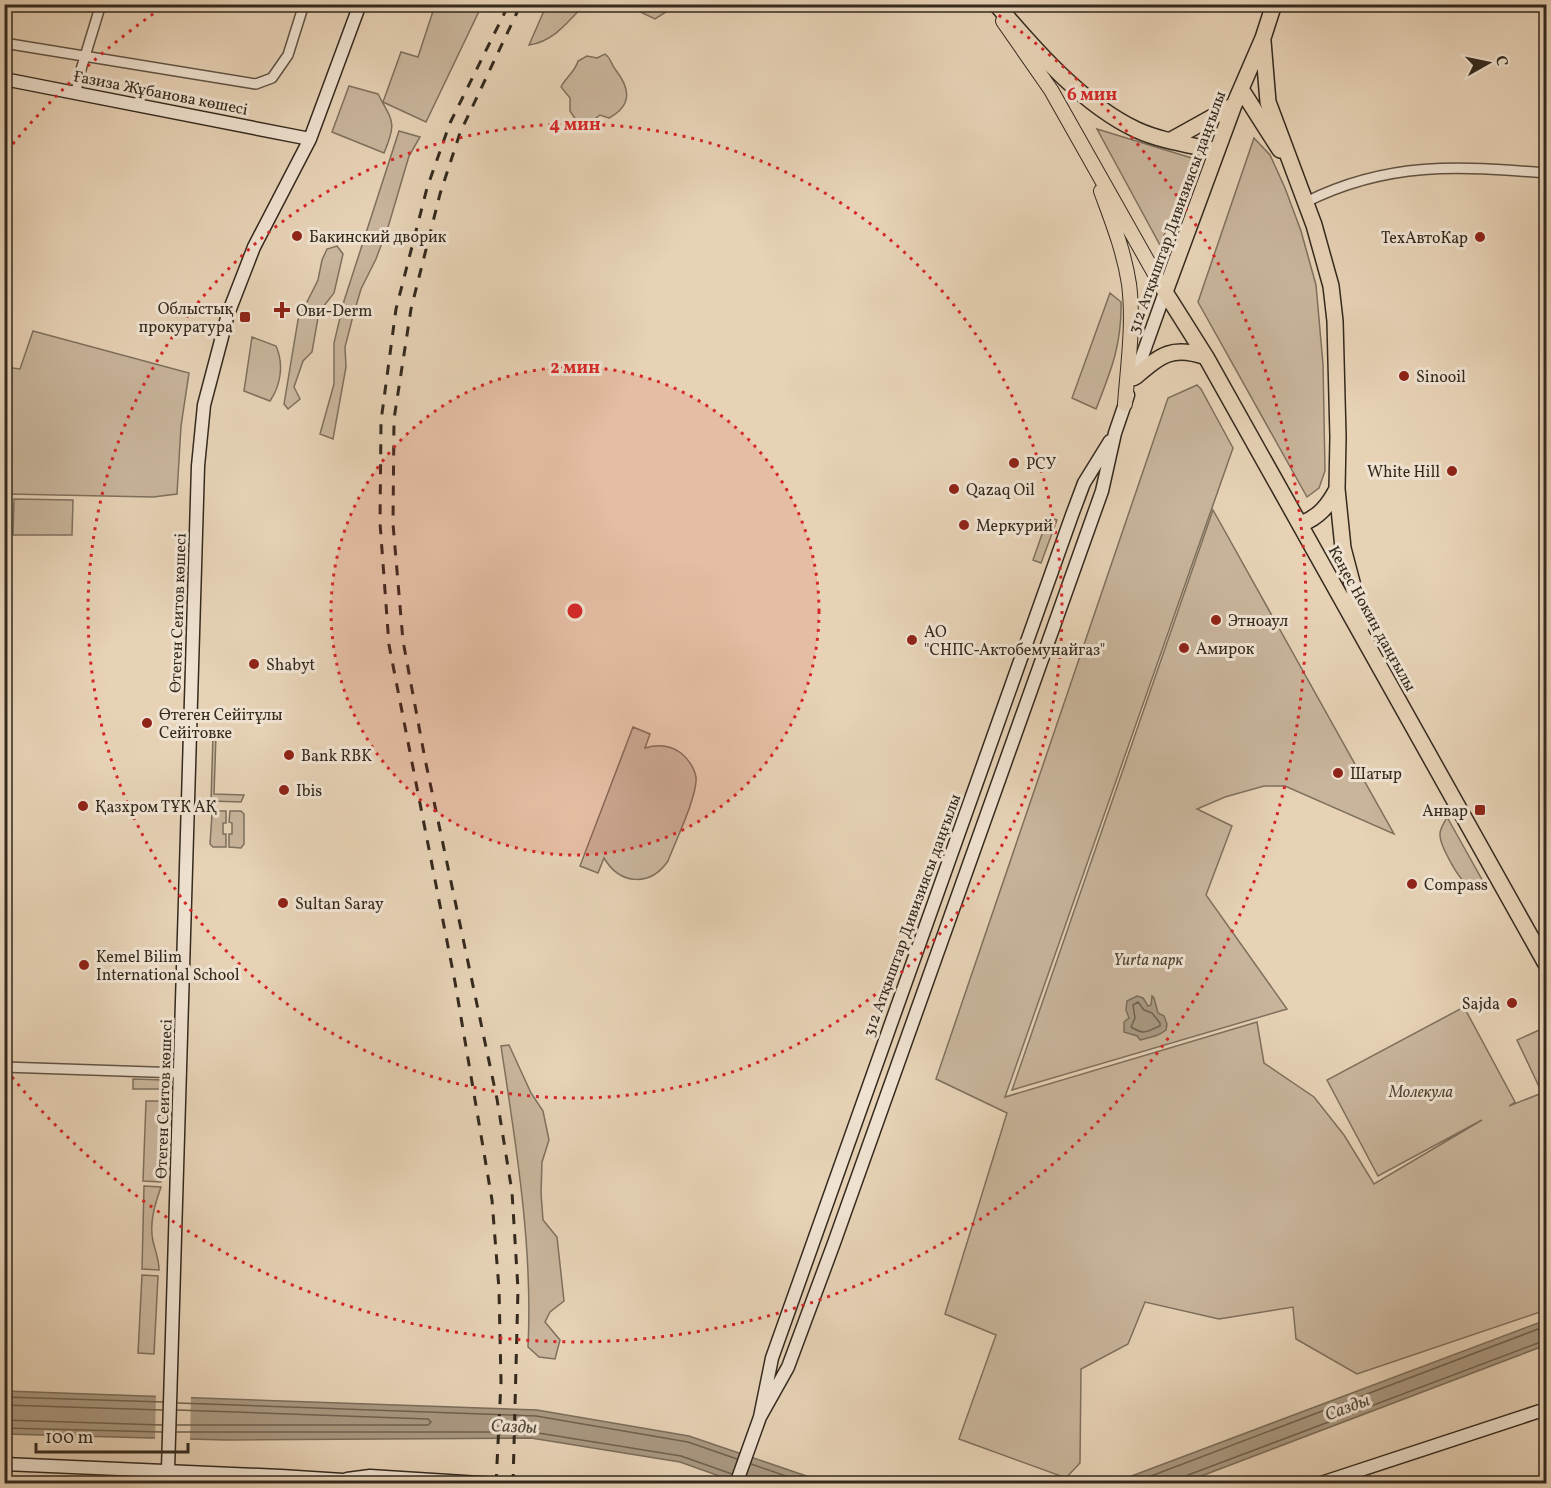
<svg xmlns="http://www.w3.org/2000/svg" width="1551" height="1488" font-family="Vollkorn,serif">
  <style>
    .green { fill: #c9b59c; stroke: #7e705d; stroke-width: 1.5 }
    .water { fill: #aa9982; stroke: #7b6d5a; stroke-width: 1.5 }
    .pier { fill: #e7d2b6 }
    .lines { fill: none; stroke-linecap: round; stroke-linejoin: round }
    .shore { stroke: #6f6250; stroke-width: 1.5 }
    .minor-casing { stroke: #615444; stroke-width: 12 }
    .tertiary-casing { stroke: #615444; stroke-width: 14 }
    .secondary-casing { stroke: #342a1e; stroke-width: 15 }
    .primary-casing { stroke: #342a1e; stroke-width: 16 }
    .trunk-casing { stroke: #342a1e; stroke-width: 18 }
    .minor { stroke: #efe2d0; stroke-width: 9 }
    .tertiary { stroke: #efe2d0; stroke-width: 10 }
    .secondary { stroke: #efe2d0; stroke-width: 12 }
    .primary { stroke: #e7d2b6; stroke-width: 14 }
    .trunk { stroke: #e7d2b6; stroke-width: 15 }
    .rail { stroke: #342a1e; stroke-width: 3; stroke-dasharray: 10 10; stroke-linecap: butt }
    .ring { fill: none; stroke: #d62828; stroke-width: 3; stroke-dasharray: 3 6 }
    .poi-dot { fill: #8f2418; stroke: #efe2d0; stroke-width: 2 }
    .labels { text-anchor: middle; stroke-width: 6; stroke-linejoin: round; paint-order: stroke }
    .street-label { font-size: 16px; fill: #342a1e; stroke: #efe2d0 }
    .poi-label { font-size: 16px; fill: #342a1e; stroke: #efe2d0; text-anchor: start }
    .park-label { font-size: 16px; font-style: italic; fill: #524637; stroke: #efe2d0 }
    .water-label { font-size: 18px; font-style: italic; fill: #574b3c; stroke: #efe2d0 }
    .centre { fill: #d62828; stroke: #efe2d0; stroke-width: 3 }
    .ring-label { font-size: 18px; text-anchor: middle; font-weight: bold; fill: #d62828; stroke: #efe2d0; stroke-width: 6; stroke-linejoin: round; paint-order: stroke }
  </style>
  <rect width="100%" height="100%" fill="#e7d2b6"/>
  <filter id="stains"><feTurbulence type="fractalNoise" baseFrequency=".00333" numOctaves="4"/><feColorMatrix values="0 0 0 0 .2 0 0 0 0 .09 0 0 0 0 .02 0 0 0 .5 -.17"/></filter>
  <radialGradient id="worn" r=".72"><stop offset=".6" stop-color="#630" stop-opacity="0"/><stop offset="1" stop-color="#630" stop-opacity=".3"/></radialGradient>
  <path class="green" d="M547,4L584,5C568,22 553,42 529,45Z
    M435,5H482L426,122L383,102L401,52L418,57Z
    M621,5H669L666,12L655,19L632,8Z
    M605,54C611,58 611,64 615,69C630,88 633,105 609,118L600,115L588,124L576,120L570,111V98L561,87C566,77 575,72 578,61L587,56L597,58Z
    M349,86L378,94C393,122 397,122 384,153L332,132Z
    M1097,129L1195,159L1160,245Z
    M399,131L420,137L409,156L389,224L376,259L361,289L353,316L345,347L346,367L333,439L320,434L334,384V343L344,301Z
    M1254,138L1270,155L1285,188L1301,231L1316,285L1323,364L1325,471L1319,488L1307,497L1198,302Z
    M337,246L343,254L334,293L319,312L312,352L303,361L294,387L300,399L288,409L284,404L298,320L318,280L322,260L327,249Z
    M1110,293L1121,302C1122,344 1111,371 1096,409L1072,398Z
    M33,331L189,373L181,426L177,494L153,497L8,494L5,651V367L20,369Z
    M252,337L276,346C284,364 281,385 270,401L244,391Z
    M1197,385L1201,389L1233,448L1005,1097L1257,1022L1264,1063L1314,1097L1344,1135L1374,1184L1482,1120L1378,1176L1327,1080L1464,1007L1515,1102L1509,1106L1542,1093L1517,1040L1546,1027V1310L1357,1374L1296,1339L1293,1307L1219,1319L1145,1302L1128,1344L1081,1369L1080,1463L1066,1478L959,1439L996,1335L945,1314L1007,1113L936,1079L1168,398Z
    M14,499L73,500L72,535H13Z
    M1213,510L1394,834L1285,786H1264L1225,797L1197,809L1232,826L1206,895L1287,1009L1012,1090Z
    M1048,517L1057,520L1041,563L1033,560Z
    M633,727L650,734L645,748C658,744 670,745 681,753C688,759 694,767 696,777C698,795 675,842 668,861C650,887 620,885 604,858L598,873L580,866Z
    M213,735H216L214,794L244,795L241,802L211,801Z
    M226,811V823H223V834H226V847H213L210,844L212,814L215,811Z
    M230,811H241L244,814V844L241,848L229,847V834H232V823L229,822Z
    M1447,817L1485,885C1478,885 1472,887 1466,883C1458,878 1439,844 1440,834C1440,828 1445,822 1447,817Z
    M509,1045L531,1093L543,1111L549,1140L542,1162L541,1193L543,1220L557,1237L564,1301L550,1312L545,1322L560,1340L555,1359L539,1357L528,1347C533,1246 516,1146 501,1046Z
    M133,1079L164,1080V1089H133Z
    M146,1101H163L161,1182L143,1181Z
    M144,1186L161,1187C155,1204 149,1223 153,1241C155,1251 159,1258 159,1270L142,1269Z
    M142,1275L158,1276L154,1354L138,1353Z"/>
  <path class="water" d="M1137,996L1143,998L1148,1006L1151,1005L1152,996L1154,998L1158,1013L1164,1016L1167,1024L1166,1030C1157,1037 1151,1037 1140,1040L1137,1036L1124,1032V1022L1129,1018L1126,1010L1127,1001Z
    M1546,1320V1345L1183,1483H1113Z
    M5,1391L537,1410L689,1436L827,1483H739L680,1462L531,1438L226,1440L5,1434Z"/>
  <path class="pier" d="M156,1393L191,1394L190,1442L155,1441Z"/>
  <g class="lines">
    <path class="shore" d="M1138,1002L1144,1010L1152,1013L1160,1023V1026C1146,1031 1146,1036 1131,1027L1135,1018L1133,1005Z
      M4,1397L163,1402
      M178,1403L536,1416L688,1442L737,1459
      M4,1405L162,1410
      M4,1420L162,1425
      M177,1425H428L431,1422L428,1419L177,1410
      M4,1428L162,1432
      M177,1432H532L681,1456L732,1474
      M751,1464L809,1484
      M1130,1484L1546,1326
      M1184,1484V1479L1188,1475L1546,1340"/>
    <g class="minor-casing">
      <path id="minor" d="M4,43L256,84L272,78L288,55L304,4
        M76,93L79,76L101,4
        M1306,202C1388,161 1458,166 1546,173
        M4,1067L181,1073"/>
    </g>
    <g class="tertiary-casing">
      <path id="tertiary" d="M167,1484L168,1470"/>
    </g>
    <g class="secondary-casing">
      <path id="secondary" d="M4,79L310,139
        M1134,379L1165,292
        M760,1417L788,1367L834,1243L1102,491L1115,433L1128,395
        M4,1464L281,1476L343,1480L355,1484
        M168,1470L198,466L204,405L228,314L254,247L310,139L360,4
        M347,1479L370,1476L496,1484
        M736,1484L760,1417L772,1358L1072,515L1084,483L1110,441
        M1318,1484L1546,1409"/>
    </g>
    <g class="primary-casing">
      <path id="primary" d="M1003,21L1051,90L1165,292
        M1101,191C1112,221 1124,251 1129,284C1134,323 1128,364 1125,404"/>
    </g>
    <g class="trunk-casing">
      <path id="trunk" d="M996,4C1034,49 1083,105 1137,130C1161,141 1191,145 1217,151
        M1274,4L1263,38L1234,105L1165,292L1206,357L1546,964
        M1263,41L1268,102L1314,225L1331,286L1335,321L1338,437L1337,489L1343,548L1363,624
        M1241,89L1280,150
        M1171,140L1234,105
        M1135,377C1161,355 1172,345 1206,357
        M1301,524C1319,517 1328,506 1337,489"/>
    </g>
    <use href="#minor" class="minor"/>
    <use href="#tertiary" class="tertiary"/>
    <use href="#secondary" class="secondary"/>
    <use href="#primary" class="primary"/>
    <use href="#trunk" class="trunk"/>
    <path class="rail" d="M496,1484L501,1382L499,1289L492,1200L455,982L389,645L380,523L381,421L396,309L427,188L450,123L509,4
      M513,1484L518,1289L512,1192L497,1099L425,759L403,641L393,524L394,419L411,309L440,194L460,133L521,4"/>
  </g>
  <circle cx="575" cy="611" r="244" fill="#d62828" fill-opacity=".12"/>
  <g class="ring">
    <circle cx="575" cy="611" r="244"/>
    <circle cx="575" cy="611" r="487"/>
    <path d="M7 151A731 731 0 0 1 166 5M984 5A731 731 0 1 1 7 1071"/>
  </g>
  <g class="poi-dot">
    <circle cx="297" cy="236" r="6"/>
    <circle cx="1480" cy="237" r="6"/>
    <path d="M279 301h6v6h6v6h-6v6h-6v-6h-6v-6h6z"/>
    <rect x="239" y="311" width="12" height="12" rx="3"/>
    <circle cx="1404" cy="376" r="6"/>
    <circle cx="1014" cy="463" r="6"/>
    <circle cx="1452" cy="471" r="6"/>
    <circle cx="954" cy="489" r="6"/>
    <circle cx="964" cy="525" r="6"/>
    <circle cx="1216" cy="620" r="6"/>
    <circle cx="912" cy="640" r="6"/>
    <circle cx="1184" cy="648" r="6"/>
    <circle cx="254" cy="664" r="6"/>
    <circle cx="147" cy="723" r="6"/>
    <circle cx="289" cy="755" r="6"/>
    <circle cx="1338" cy="773" r="6"/>
    <circle cx="284" cy="790" r="6"/>
    <circle cx="83" cy="806" r="6"/>
    <rect x="1474" y="804" width="12" height="12" rx="3"/>
    <circle cx="1412" cy="884" r="6"/>
    <circle cx="283" cy="903" r="6"/>
    <circle cx="84" cy="965" r="6"/>
    <circle cx="1512" cy="1003" r="6"/>
  </g>
  <g class="labels">
    <g class="street-label">
      <text transform="translate(161 92) rotate(11)" y="6">Ғазиза Жұбанова көшесі</text>
      <text transform="translate(1176 212) rotate(-70)" y="6">312 Атқыштар Дивизиясы даңғылы</text>
      <text transform="translate(177 613) rotate(-88)" y="6">Өтеген Сеитов көшесі</text>
      <text transform="translate(1373 618) rotate(61)" y="6">Кеңес Нокин даңғылы</text>
      <text transform="translate(911 915) rotate(-70)" y="6">312 Атқыштар Дивизиясы даңғылы</text>
      <text transform="translate(163 1099) rotate(-88)" y="6">Өтеген Сеитов көшесі</text>
    </g>
    <g class="poi-label">
      <text x="309" y="242">Бакинский дворик</text>
      <text x="1468" y="243" text-anchor="end">ТехАвтоКар</text>
      <text x="233" y="314" text-anchor="end">Облыстық<tspan x="233" dy="18">прокуратура</tspan></text>
      <text x="296" y="316">Ови-Derm</text>
      <text x="1416" y="382">Sinooil</text>
      <text x="1026" y="469">РСУ</text>
      <text x="1440" y="477" text-anchor="end">White Hill</text>
      <text x="966" y="495">Qazaq Oil</text>
      <text x="976" y="531">Меркурий</text>
      <text x="1228" y="626">Этноаул</text>
      <text x="924" y="637">АО<tspan x="924" dy="18">"СНПС-Актобемунайгаз"</tspan></text>
      <text x="1196" y="654">Амирок</text>
      <text x="266" y="670">Shabyt</text>
      <text x="159" y="720">Өтеген Сейітұлы<tspan x="159" dy="18">Сейітовке</tspan></text>
      <text x="301" y="761">Bank RBK</text>
      <text x="1350" y="779">Шатыр</text>
      <text x="296" y="796">Ibis</text>
      <text x="95" y="812">Қазхром ТҰК АҚ</text>
      <text x="1468" y="816" text-anchor="end">Анвар</text>
      <text x="1424" y="890">Compass</text>
      <text x="295" y="909">Sultan Saray</text>
      <text x="96" y="962">Kemel Bilim<tspan x="96" dy="18">International School</tspan></text>
      <text x="1500" y="1009" text-anchor="end">Sajda</text>
    </g>
    <g class="park-label">
      <text x="1148" y="965">Yurta парк</text>
      <text x="1421" y="1097">Молекула</text>
    </g>
    <g class="water-label">
      <text transform="translate(1347 1407) rotate(-21)" y="6">Сазды</text>
      <text transform="translate(514 1426) rotate(2)" y="6">Сазды</text>
    </g>
  </g>
  <circle cx="575" cy="611" r="9" class="centre"/>
  <g class="ring-label">
    <text x="1092" y="100">6 мин</text>
    <text x="575" y="130">4 мин</text>
    <text x="575" y="373">2 мин</text>
  </g>
  <rect width="1551" height="1488" fill="none" stroke="#e7d2b6" stroke-width="24"/>
  <rect x="6" y="6" width="1539" height="1476" fill="none" stroke="#342a1e" stroke-width="3"/>
  <rect x="12" y="12" width="1527" height="1464" fill="none" stroke="#342a1e" stroke-width="1.5"/>
  <g transform="translate(1488 63) rotate(81)" stroke="#efe2d0" stroke-width="4.5" paint-order="stroke">
  <path d="M0-4.5L10 22L0 15L-10 22Z" fill="#342a1e"/>
  <text y="-9" font-size="16" font-weight="bold" text-anchor="middle" fill="#342a1e">С</text>
  </g>
  <path d="M36 1443v9h152v-9" fill="none" stroke="#342a1e" stroke-width="3"/>
  <text x="45" y="1443" font-size="18" fill="#342a1e" stroke="#efe2d0" stroke-width="4.5" paint-order="stroke">100 m</text>
  <rect width="100%" height="100%" filter="url(#stains)"/>
  <rect width="100%" height="100%" fill="url(#worn)"/>
</svg>
